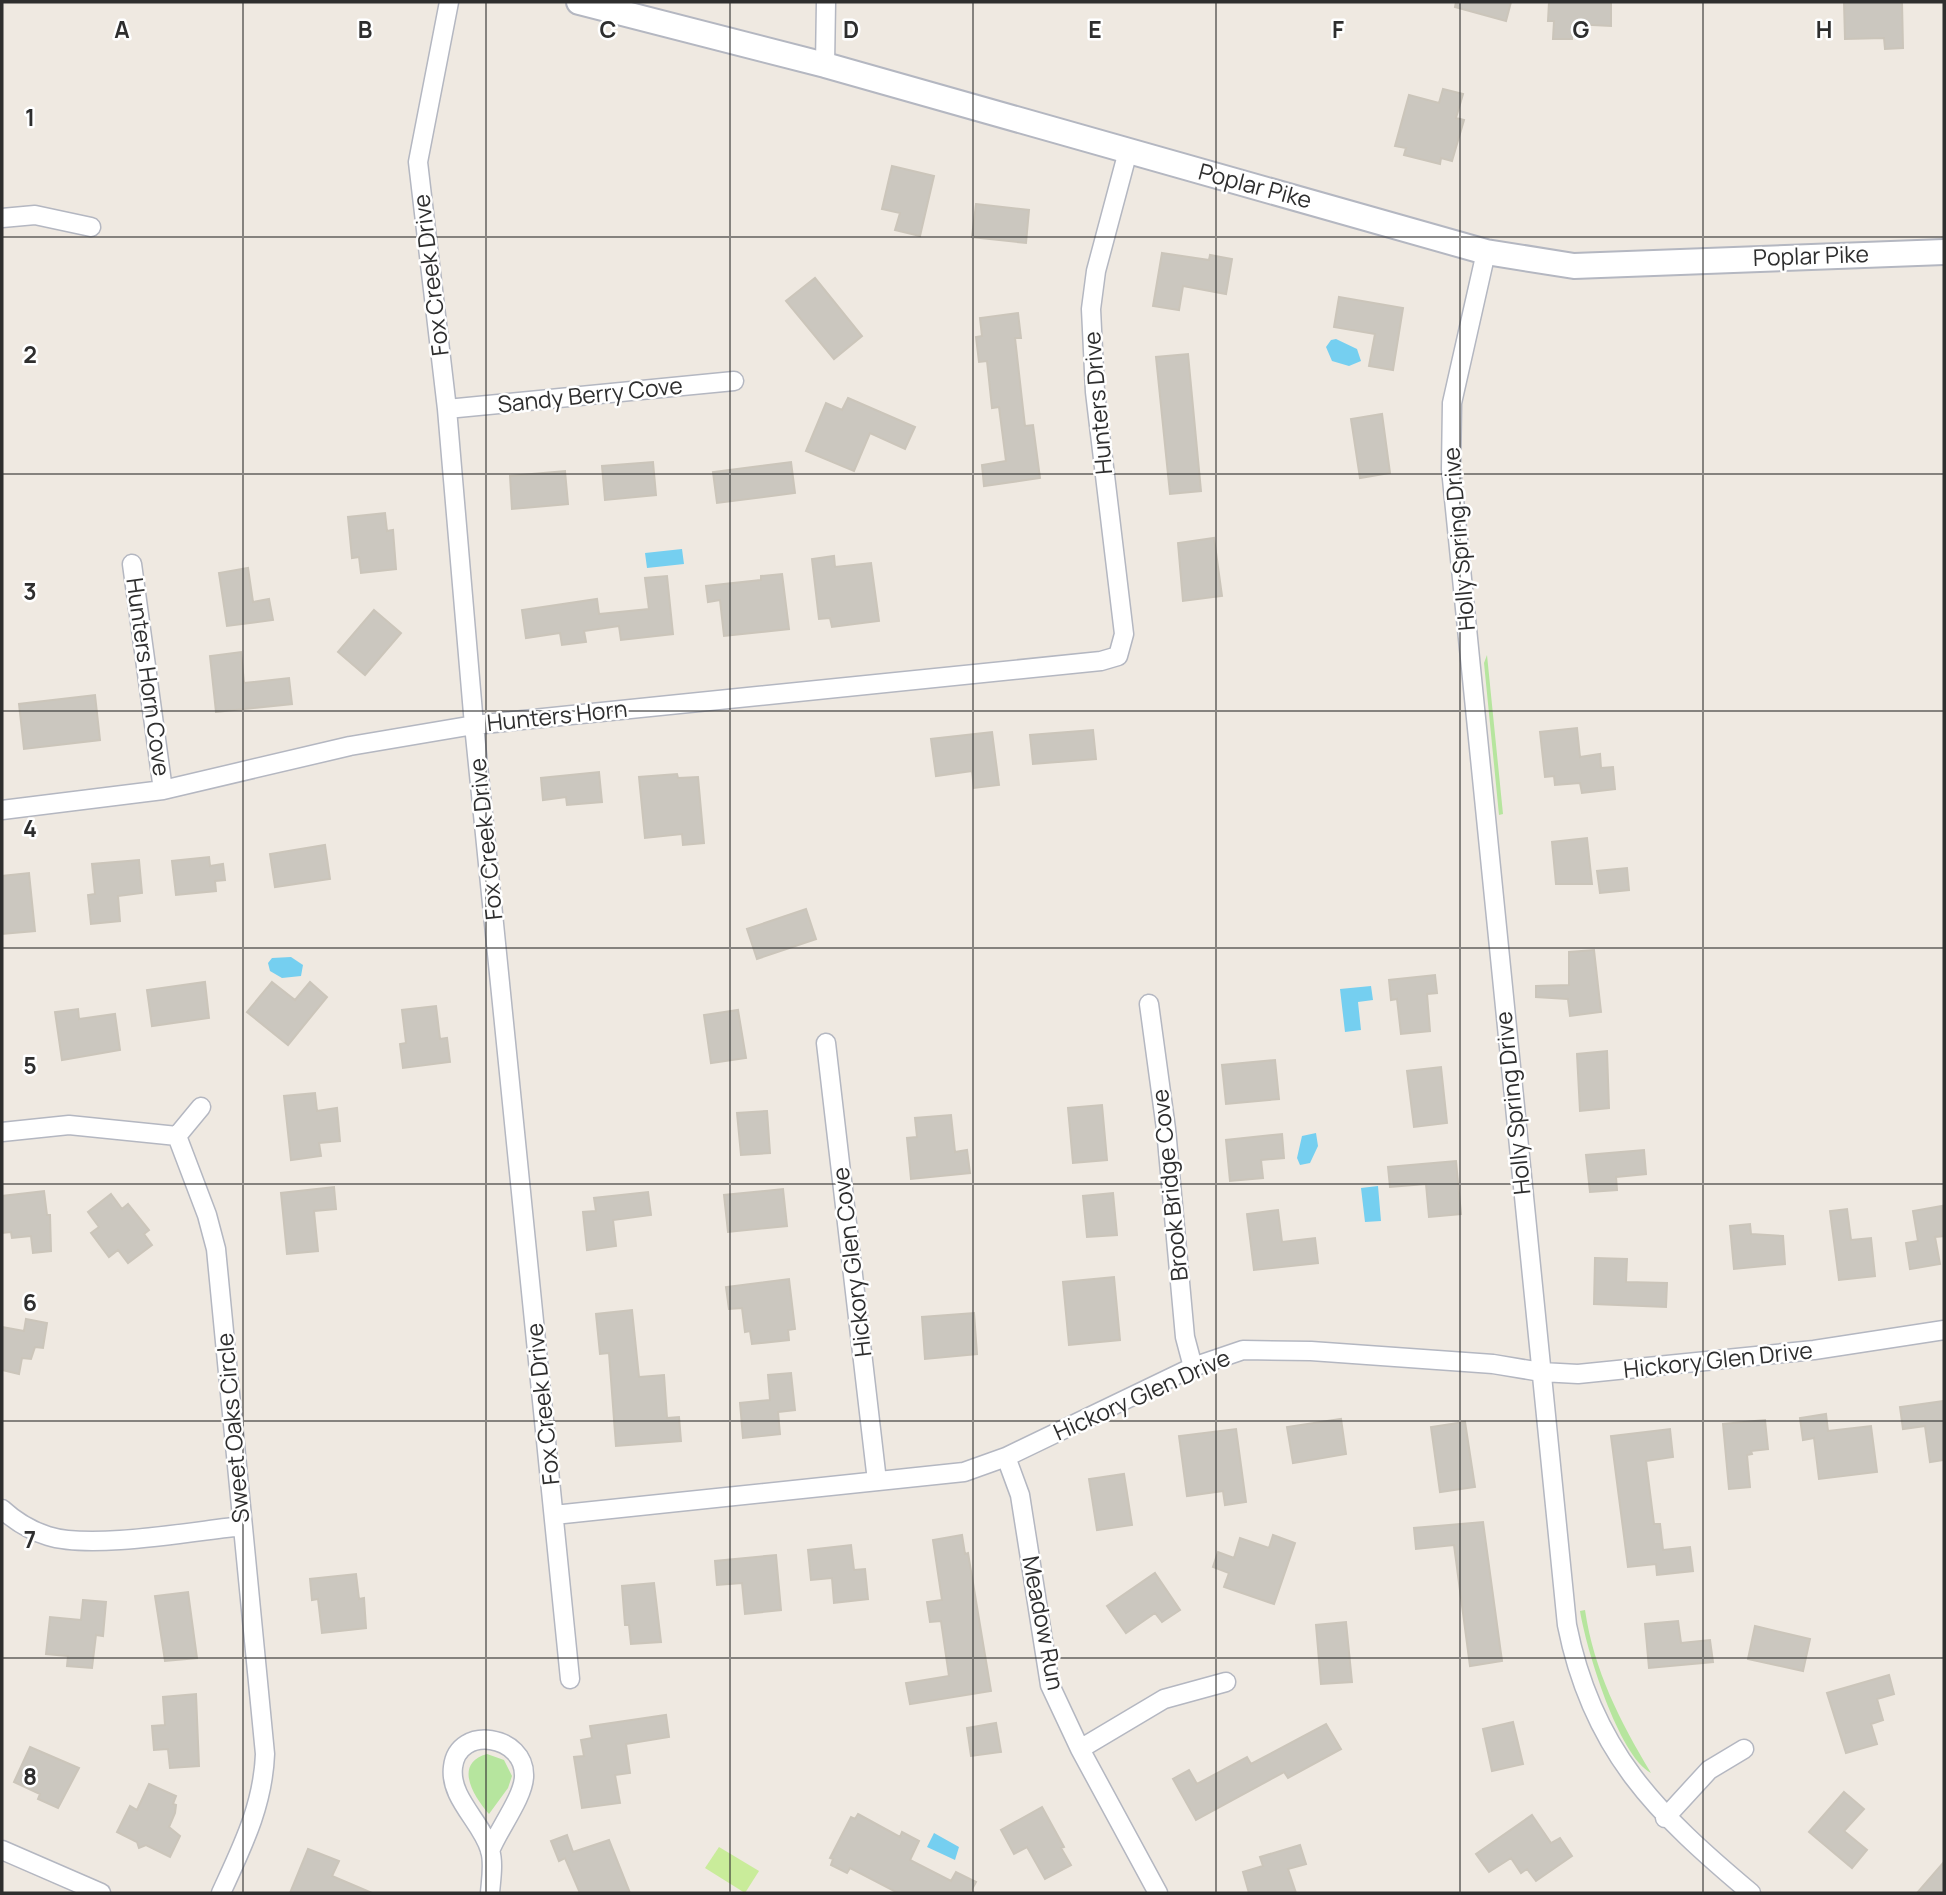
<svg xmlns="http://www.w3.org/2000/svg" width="1946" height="1895" font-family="Manrope,sans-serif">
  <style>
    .green { fill: #b6e59e }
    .pitch { fill: #c9ec9a }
    .water { fill: #75cff0 }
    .building { fill: #cbc7bf; stroke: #cbc5ba; stroke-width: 2 }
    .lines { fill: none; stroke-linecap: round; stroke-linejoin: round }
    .street-casing { stroke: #b4b7c1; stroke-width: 21 }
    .secondary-casing { stroke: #b4b7c1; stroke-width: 28 }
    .street { stroke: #fff; stroke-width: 18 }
    .secondary { stroke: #fff; stroke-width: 24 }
    .grid { fill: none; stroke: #2e2e2e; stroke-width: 2; stroke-opacity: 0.55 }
    .labels { text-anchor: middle; stroke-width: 5; stroke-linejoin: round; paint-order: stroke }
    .street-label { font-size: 23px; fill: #2e2e2e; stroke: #fff }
    .grid-label { font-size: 23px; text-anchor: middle; font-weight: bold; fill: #2e2e2e; stroke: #fff; stroke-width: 5; stroke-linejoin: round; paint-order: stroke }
  </style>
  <rect width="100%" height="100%" fill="#efe9e1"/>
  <path class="green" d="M1487,655L1503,814L1499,815L1484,663Z
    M1585,1610C1594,1671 1620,1721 1651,1773C1618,1755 1586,1648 1580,1611Z
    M487,1754L504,1760L512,1776L508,1788L489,1814C475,1798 452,1764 487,1754Z"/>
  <path class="pitch" d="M719,1847L759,1871L745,1893L705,1868Z"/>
  <path class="water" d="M1331,340L1336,339L1357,349L1361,361L1349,366L1332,361L1326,347Z
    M682,549L684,564L647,568L645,553Z
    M291,957L303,965L301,976L282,978L270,971L268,963L272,958Z
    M1371,986L1373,1000L1358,1002L1361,1030L1345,1032L1340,989Z
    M1316,1133L1318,1146L1310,1163L1300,1165L1297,1158L1302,1136Z
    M1378,1186L1381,1221L1365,1222L1361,1188Z
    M934,1833L959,1847L955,1860L927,1847Z"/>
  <path class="building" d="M1456,2H1511L1506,21L1455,7Z
    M1549,2H1611V26L1572,24V39H1553L1554,21H1548Z
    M1844,2H1902L1903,48L1885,49L1884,38L1845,39Z
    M1443,89L1463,94L1456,118L1464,120L1452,161L1441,158L1440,164L1404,155L1406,148L1395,146L1409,95L1439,103Z
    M892,166L934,176L920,236L895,230L900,213L882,209Z
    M976,204L1029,210L1026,243L972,237Z
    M1162,253L1209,260L1210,255L1232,259L1226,294L1183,286L1179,310L1153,306Z
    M815,278L862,336L834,359L786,301Z
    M1339,297L1403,308L1393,370L1369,366L1375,334L1334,327Z
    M1018,313L1021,338H1015L1025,426L1033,425L1040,478L984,486L982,465L1006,461L999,407L992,408L987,361L979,362L976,337L982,336L980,318Z
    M1188,354L1201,491L1170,494L1156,357Z
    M848,398L915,427L905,449L870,433L854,471L806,451L826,403L842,410Z
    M1382,414L1390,473L1360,478L1351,419Z
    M653,462L656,495L605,500L602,466Z
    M791,462L795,493L717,503L713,472Z
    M565,471L568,504L512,509L510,476Z
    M385,513L387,531L393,530L396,569L361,573L359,557L352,558L348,517Z
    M1214,538L1222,596L1183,601L1178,543Z
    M834,556L835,567L871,563L879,621L832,627L830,618L819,619L812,559Z
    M248,568L253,602L269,599L273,620L227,626L219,573Z
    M782,574L789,629L724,636L720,600L708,602L706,586L761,580V576Z
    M667,576L673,634L621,640L619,626L584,631L586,642L562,645L560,633L526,638L522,610L597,599L599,614L649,609L645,578Z
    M374,610L401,633L365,675L338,652Z
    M241,652L244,683L289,678L292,704L216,712L210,656Z
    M95,695L100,740L24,749L19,704Z
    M1577,728L1580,757L1600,754L1601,768L1613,767L1615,789L1582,793L1580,783L1555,785L1554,776L1545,777L1540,732Z
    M1093,730L1096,759L1033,764L1030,735Z
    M992,732L999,785L974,788L972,771L936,776L931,739Z
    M599,772L602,802L567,805L566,797L543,800L541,778Z
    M677,774L678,778L698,777L704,843L683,845L682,834L645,838L639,777Z
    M1587,838L1592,884H1556L1552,842Z
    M325,845L330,879L275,887L270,854Z
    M209,857L210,866L223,864L225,880L215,881L216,891L176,895L172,861Z
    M139,860L142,893L118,896L120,921L91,924L88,895L95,894L92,864Z
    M1627,868L1629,890L1600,893L1597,871Z
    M29,873L35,931L2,934V876Z
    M806,909L816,939L757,959L747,929Z
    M1594,950L1601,1012L1570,1016L1568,999L1536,997V986L1569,985V952Z
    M1435,975L1437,993L1427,994L1430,1031L1401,1034L1397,999L1391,1000L1389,980Z
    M205,982L209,1018L152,1026L147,990Z
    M272,982L295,1000L310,982L327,997L288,1045L247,1012Z
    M436,1006L440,1039L447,1038L450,1062L403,1068L400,1044L406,1043L402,1010Z
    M78,1009L79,1019L115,1014L120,1050L62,1060L55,1012Z
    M738,1010L746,1058L711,1063L704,1015Z
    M1607,1051L1609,1108L1580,1111L1577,1054Z
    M1275,1060L1279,1099L1226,1104L1222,1065Z
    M1441,1067L1447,1123L1414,1127L1407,1071Z
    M315,1093L317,1111L337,1108L340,1141L319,1143L321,1156L291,1160L284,1096Z
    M1102,1105L1107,1160L1073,1163L1068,1108Z
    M767,1111L770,1153L741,1155L737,1113Z
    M951,1115L955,1152L967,1150L970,1173L911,1179L907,1138L917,1137L915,1118Z
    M1282,1134L1284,1158L1261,1160L1263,1178L1230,1181L1226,1140Z
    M1644,1150L1646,1174L1616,1177L1617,1190L1590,1192L1586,1155Z
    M1456,1161L1461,1214L1429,1217L1426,1184L1390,1187L1388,1167Z
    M334,1187L336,1209L314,1211L318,1251L287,1254L281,1193Z
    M783,1189L787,1226L728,1232L724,1195Z
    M44,1191L47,1215H50L51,1251L33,1253L31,1236L12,1238L11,1232L2,1233V1196Z
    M648,1192L651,1215L613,1220L616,1246L587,1250L583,1212L596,1211L594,1198Z
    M1113,1193L1117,1235L1087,1237L1083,1196Z
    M111,1194L122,1209L128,1204L149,1230L144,1234L152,1245L128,1263L118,1250L109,1257L91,1233L99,1227L88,1212Z
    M1942,1206L1944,1236L1935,1237L1940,1264L1910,1269L1906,1243L1918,1241L1913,1211Z
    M1847,1209L1851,1240L1871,1238L1875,1276L1839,1280L1830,1211Z
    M1278,1210L1282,1242L1315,1238L1318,1263L1254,1270L1247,1214Z
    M1750,1224L1751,1234L1783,1236L1785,1264L1734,1269L1730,1226Z
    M1595,1258L1627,1259L1626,1282L1667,1283L1666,1307L1594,1304Z
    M1114,1277L1120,1340L1069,1345L1063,1282Z
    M789,1279L795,1329L788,1330L789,1340L752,1344L750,1331L745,1332L742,1308L729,1309L726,1287Z
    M632,1310L639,1377L664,1375L667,1418L679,1417L681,1441L616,1446L609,1353L600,1354L596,1314Z
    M974,1313L977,1354L925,1359L922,1317Z
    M26,1319L47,1323L43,1348L35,1347L31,1359L22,1358L19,1374L2,1370V1327L24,1331Z
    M791,1373L795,1410L778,1412L780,1434L743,1438L740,1403L770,1400L768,1375Z
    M1944,1401V1460L1930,1462L1925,1426L1903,1429L1900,1407Z
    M1826,1414L1828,1431L1871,1426L1877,1472L1819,1479L1814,1438L1803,1440L1800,1418Z
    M1341,1419L1346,1454L1293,1463L1287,1427Z
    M1765,1420L1768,1449L1751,1451L1752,1454L1747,1455L1750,1487L1729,1489L1723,1424Z
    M1465,1422L1475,1487L1440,1492L1431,1427Z
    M1236,1429L1246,1502L1225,1505L1223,1491L1187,1496L1179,1436Z
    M1670,1429L1673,1457L1646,1461L1654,1524H1660L1663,1550L1690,1547L1693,1571L1657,1575L1656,1564L1628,1567L1611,1436Z
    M1124,1474L1132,1525L1097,1530L1089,1479Z
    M1483,1522L1502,1661L1470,1666L1454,1545L1416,1549L1414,1528Z
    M962,1535L965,1554L968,1553L991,1691L910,1704L906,1683L949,1676L941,1621L930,1622L927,1602L942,1600L933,1540Z
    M1273,1535L1295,1543L1274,1604L1224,1587L1229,1573L1213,1567L1218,1552L1234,1558L1240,1538L1269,1548Z
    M851,1545L854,1570L865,1569L868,1599L834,1603L832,1578L811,1580L808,1550Z
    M776,1555L781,1610L745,1614L742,1583L717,1585L715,1561Z
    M1155,1573L1180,1610L1162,1622L1155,1613L1126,1633L1107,1606Z
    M356,1574L359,1599L364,1598L366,1628L322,1633L318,1599L312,1600L310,1579Z
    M654,1583L661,1642L631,1644L629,1625H625L622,1586Z
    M188,1592L197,1658L165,1661L155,1596Z
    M83,1600L106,1602L103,1636L96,1635L92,1668L67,1666L68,1656L46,1654L50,1617L81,1620Z
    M1678,1621L1681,1643L1710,1640L1713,1662L1649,1668L1645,1624Z
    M1346,1622L1352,1682L1321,1684L1316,1625Z
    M1755,1626L1810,1639L1803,1671L1748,1659Z
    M1889,1675L1894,1694L1877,1699L1883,1720L1871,1724L1877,1744L1846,1753L1827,1693Z
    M196,1694L199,1766L170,1768L168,1749L154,1750L152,1726L165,1725L163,1697Z
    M666,1715L669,1737L626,1744L630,1773L615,1775L620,1803L582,1808L574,1757L584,1756L581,1740L592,1738L590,1726Z
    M1513,1722L1523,1764L1492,1771L1483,1729Z
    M996,1723L1001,1752L971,1756L967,1728Z
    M1326,1724L1341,1749L1288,1778L1284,1772L1196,1820L1173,1779L1189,1770L1197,1784L1247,1757L1251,1764Z
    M30,1747L79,1768L58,1808L38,1799L40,1794L14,1782Z
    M149,1784L176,1796L173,1804L176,1805L175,1813L169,1827L180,1836L170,1857L146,1845L139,1848L137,1842L117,1832L130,1806L137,1810Z
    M1844,1792L1864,1809L1844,1831L1867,1850L1852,1868L1809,1832Z
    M1042,1807L1064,1847L1061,1848L1071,1865L1045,1879L1027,1847L1014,1854L1001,1830Z
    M858,1814L900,1837L902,1832L919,1841L910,1860L951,1881L956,1872L976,1882L971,1891L975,1893H898L854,1870L850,1868L847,1873L831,1865L833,1859L830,1858L851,1817L855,1819Z
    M1532,1815L1551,1843L1560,1838L1572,1856L1536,1881L1527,1869L1521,1873L1511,1858L1489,1872L1476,1854Z
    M567,1835L573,1852L609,1840L630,1893H580L565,1858L559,1861L551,1841Z
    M1300,1845L1306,1864L1288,1869L1296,1893H1249L1243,1872L1263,1866L1260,1857Z
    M308,1849L339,1861L332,1876L372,1893H290Z
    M1944,1862V1893H1917Z"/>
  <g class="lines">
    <g class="street-casing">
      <path id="street" d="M449,2L418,162L447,409L474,725L570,1679
        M825,65L826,2
        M2,218L35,215L91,227
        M1486,252L1452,403L1451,469L1567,1625C1592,1751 1657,1814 1751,1893
        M447,409L734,381
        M132,564L163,790
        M2,810L163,790L350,746L474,725L1101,661L1118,656L1124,634L1095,392L1091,309L1096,271L1128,151
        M1149,1004L1166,1129L1185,1337L1193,1367
        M826,1043L877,1481
        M2,1132L69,1125L177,1136L207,1215L216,1249L265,1754C263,1806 242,1847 221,1893
        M177,1136L201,1107
        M1006,1457L1020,1495L1050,1685L1080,1749L1158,1893
        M2,1509C15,1521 32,1531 48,1536C92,1550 194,1531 242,1526
        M554,1515L964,1472L1006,1457L1193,1367L1243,1350L1311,1351L1493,1364L1541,1372L1578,1374L1814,1350L1944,1330
        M1080,1749L1164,1699L1226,1682
        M1665,1818L1709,1770L1744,1749
        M2,1850L101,1893
        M490,1893C491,1880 494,1863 490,1850C482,1822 449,1798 453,1767C458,1724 526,1735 524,1777C523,1798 498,1830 490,1851"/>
    </g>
    <g class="secondary-casing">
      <path id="secondary" d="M579,2L825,65L1486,252L1574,266L1944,252"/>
    </g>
    <use href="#street" class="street"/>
    <use href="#secondary" class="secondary"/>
  </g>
  <path class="grid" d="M243,2V1893M486,2V1893M730,2V1893M973,2V1893M1216,2V1893M1460,2V1893M1703,2V1893M2,237H1944M2,474H1944M2,711H1944M2,948H1944M2,1184H1944M2,1421H1944M2,1658H1944"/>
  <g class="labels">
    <g class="street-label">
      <text transform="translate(1255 186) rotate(15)" y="8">Poplar Pike</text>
      <text transform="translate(1811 256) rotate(-2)" y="8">Poplar Pike</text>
      <text transform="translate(431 275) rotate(-97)" y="8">Fox Creek Drive</text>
      <text transform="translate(590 395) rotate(-6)" y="8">Sandy Berry Cove</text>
      <text transform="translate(1098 403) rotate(-95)" y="8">Hunters Drive</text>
      <text transform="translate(1459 539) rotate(-95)" y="8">Holly Spring Drive</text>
      <text transform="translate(148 677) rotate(82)" y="8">Hunters Horn Cove</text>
      <text transform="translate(557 716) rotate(-6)" y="8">Hunters Horn</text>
      <text transform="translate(486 839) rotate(-96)" y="8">Fox Creek Drive</text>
      <text transform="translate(1513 1103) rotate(-96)" y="8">Holly Spring Drive</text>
      <text transform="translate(1170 1185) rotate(-96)" y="8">Brook Bridge Cove</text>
      <text transform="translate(852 1262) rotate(-97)" y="8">Hickory Glen Cove</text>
      <text transform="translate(1718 1360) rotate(-6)" y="8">Hickory Glen Drive</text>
      <text transform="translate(1142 1395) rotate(-24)" y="8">Hickory Glen Drive</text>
      <text transform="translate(543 1404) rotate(-96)" y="8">Fox Creek Drive</text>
      <text transform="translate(233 1428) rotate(-95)" y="8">Sweet Oaks Circle</text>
      <text transform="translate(1043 1623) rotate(79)" y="8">Meadow Run</text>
    </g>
  </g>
  <g class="grid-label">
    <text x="122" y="38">A</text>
    <text x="365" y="38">B</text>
    <text x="608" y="38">C</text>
    <text x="851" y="38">D</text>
    <text x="1095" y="38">E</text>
    <text x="1338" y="38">F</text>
    <text x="1581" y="38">G</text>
    <text x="1824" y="38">H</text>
    <text x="30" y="126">1</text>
    <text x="30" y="363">2</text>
    <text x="30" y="600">3</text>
    <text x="30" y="837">4</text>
    <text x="30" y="1074">5</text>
    <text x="30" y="1311">6</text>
    <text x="30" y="1548">7</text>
    <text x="30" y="1785">8</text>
  </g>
  <rect width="1946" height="1895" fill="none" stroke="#2e2e2e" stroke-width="7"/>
</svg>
